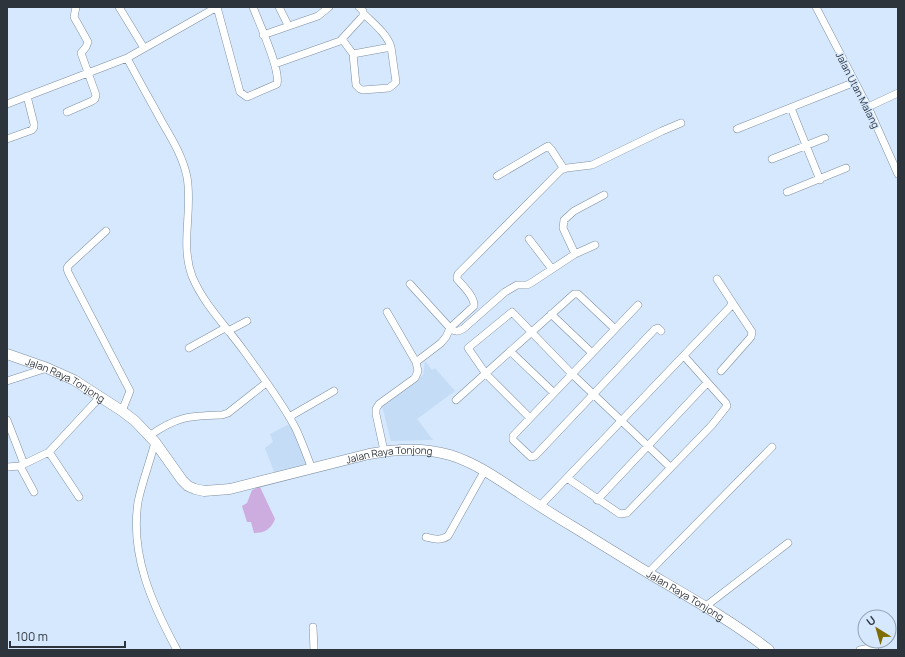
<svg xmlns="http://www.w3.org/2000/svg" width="905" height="657" font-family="Manrope,sans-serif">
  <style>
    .built { fill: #c5dcf6 }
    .green { fill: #cdacdf }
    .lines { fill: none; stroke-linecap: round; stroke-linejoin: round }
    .minor-casing { stroke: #7e8fa1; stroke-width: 8 }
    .secondary-casing { stroke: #7e8fa1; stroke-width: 11 }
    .minor { stroke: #fff; stroke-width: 7 }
    .secondary { stroke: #fff; stroke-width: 10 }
    .labels { text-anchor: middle; stroke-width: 3; stroke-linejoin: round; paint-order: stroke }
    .street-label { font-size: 10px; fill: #2d343c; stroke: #d6e8fd }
  </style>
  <rect width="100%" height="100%" fill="#d6e8fd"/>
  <path class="built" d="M425,361L432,370L435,368L455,391L417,419L433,440L391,441L382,406L423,375Z
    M291,423L309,465L275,474L265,448L273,442L270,434Z"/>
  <path class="green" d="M260,487L275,519C271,529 265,533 254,533L251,522H247L242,506L247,503L252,490Z"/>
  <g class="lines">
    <g class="minor-casing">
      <path id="minor" d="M119,7L144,48
        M217,7L240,92L247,97L277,84C281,70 259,23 253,7
        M279,7L288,25
        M816,7L868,107L898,174
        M263,35L318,16L329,7
        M342,39L353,54L356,85L360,89L363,90L389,88L394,84L396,82L391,47C387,34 374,24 364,14
        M353,54L391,47
        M127,58C138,79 150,100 162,122C172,139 183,157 187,177C193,210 180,244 192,276C204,305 226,326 244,351C262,376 282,402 296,429C302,442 307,456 312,469
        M275,64L340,41L363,16V11L359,7
        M7,104L127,58L217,7
        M868,107L898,93
        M791,108L820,180
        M67,112L92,101L95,99L96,95L81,53L86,47L88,42L74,17L76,7
        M737,129L855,82
        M7,139L32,130L34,127V124L27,96
        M772,159L825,138
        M497,176L548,146L551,149L564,169
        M787,192L846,168
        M106,231L69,265L67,268L68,272L130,391L122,411
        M529,239L552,269
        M575,254L563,228L564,220L574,211L604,195
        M410,284L450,328C455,332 457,332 463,329L505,292L517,285H527L531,283L575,254L595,245
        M638,305L513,436V440L531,457L535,456L655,329L658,328L661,331
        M387,312L416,362
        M551,314L592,353
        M228,331L247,321
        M189,348L225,328
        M510,351L554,393
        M721,371L751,337L752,332L732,302
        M7,381L47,368
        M456,400L574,294H578L615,329
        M289,417L334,391
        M530,418L486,374L468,348L512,312L572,374L670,467
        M7,420L24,464
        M149,436C177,416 189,416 222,415L228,413L266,383
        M155,442C150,462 142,482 138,502C130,555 152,604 177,650
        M384,451L376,414V409L379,404L415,378L418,371L416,362L441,343L446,337L450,328L474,306C475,297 463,286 457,279V277L458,274L561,170L567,168L592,165L662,131L681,123
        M49,452L79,497
        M20,466L34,492
        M7,467L20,466L49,452L100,397
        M567,478L620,514L627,513L712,425L727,406L726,403L684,356
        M597,500L707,383
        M540,506L730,307L732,302L717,279
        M426,537C434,539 440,541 448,536L485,470
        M648,573L772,447
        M706,606L788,543
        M313,627L314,650
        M860,650L870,648L875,650"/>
    </g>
    <g class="secondary-casing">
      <g id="secondary">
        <path id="s1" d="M7,354L47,368L74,380L122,411L135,421L155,442L182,480L188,486L195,489L204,491L230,489L369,454C395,449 424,447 450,455C476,463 498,479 521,494C538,505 555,516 572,526C598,542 624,558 650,574C691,598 732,621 769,650"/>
      </g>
    </g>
    <use href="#minor" class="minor"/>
    <use href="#secondary" class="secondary"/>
  </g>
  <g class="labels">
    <g class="street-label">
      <text transform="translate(858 90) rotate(63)" y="4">Jalan Utan Malang</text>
      <text dy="4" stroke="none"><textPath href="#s1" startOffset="64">Jalan Raya Tonjong</textPath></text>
      <text dy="4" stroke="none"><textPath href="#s1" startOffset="436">Jalan Raya Tonjong</textPath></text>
      <text dy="4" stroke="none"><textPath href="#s1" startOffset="772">Jalan Raya Tonjong</textPath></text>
    </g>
  </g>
  <rect width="905" height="657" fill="none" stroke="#2d343c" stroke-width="16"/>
  <g transform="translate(877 629) rotate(323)"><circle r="19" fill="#d6e8fd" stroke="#92a0b0"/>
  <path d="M0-3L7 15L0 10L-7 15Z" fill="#7e6c05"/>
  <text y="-6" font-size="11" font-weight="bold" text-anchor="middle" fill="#2d343c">U</text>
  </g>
  <path d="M10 641v6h115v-6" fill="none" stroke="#2d343c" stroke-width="2"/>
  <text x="16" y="641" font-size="12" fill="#2d343c" stroke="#d6e8fd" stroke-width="3" paint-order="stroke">100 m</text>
</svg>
